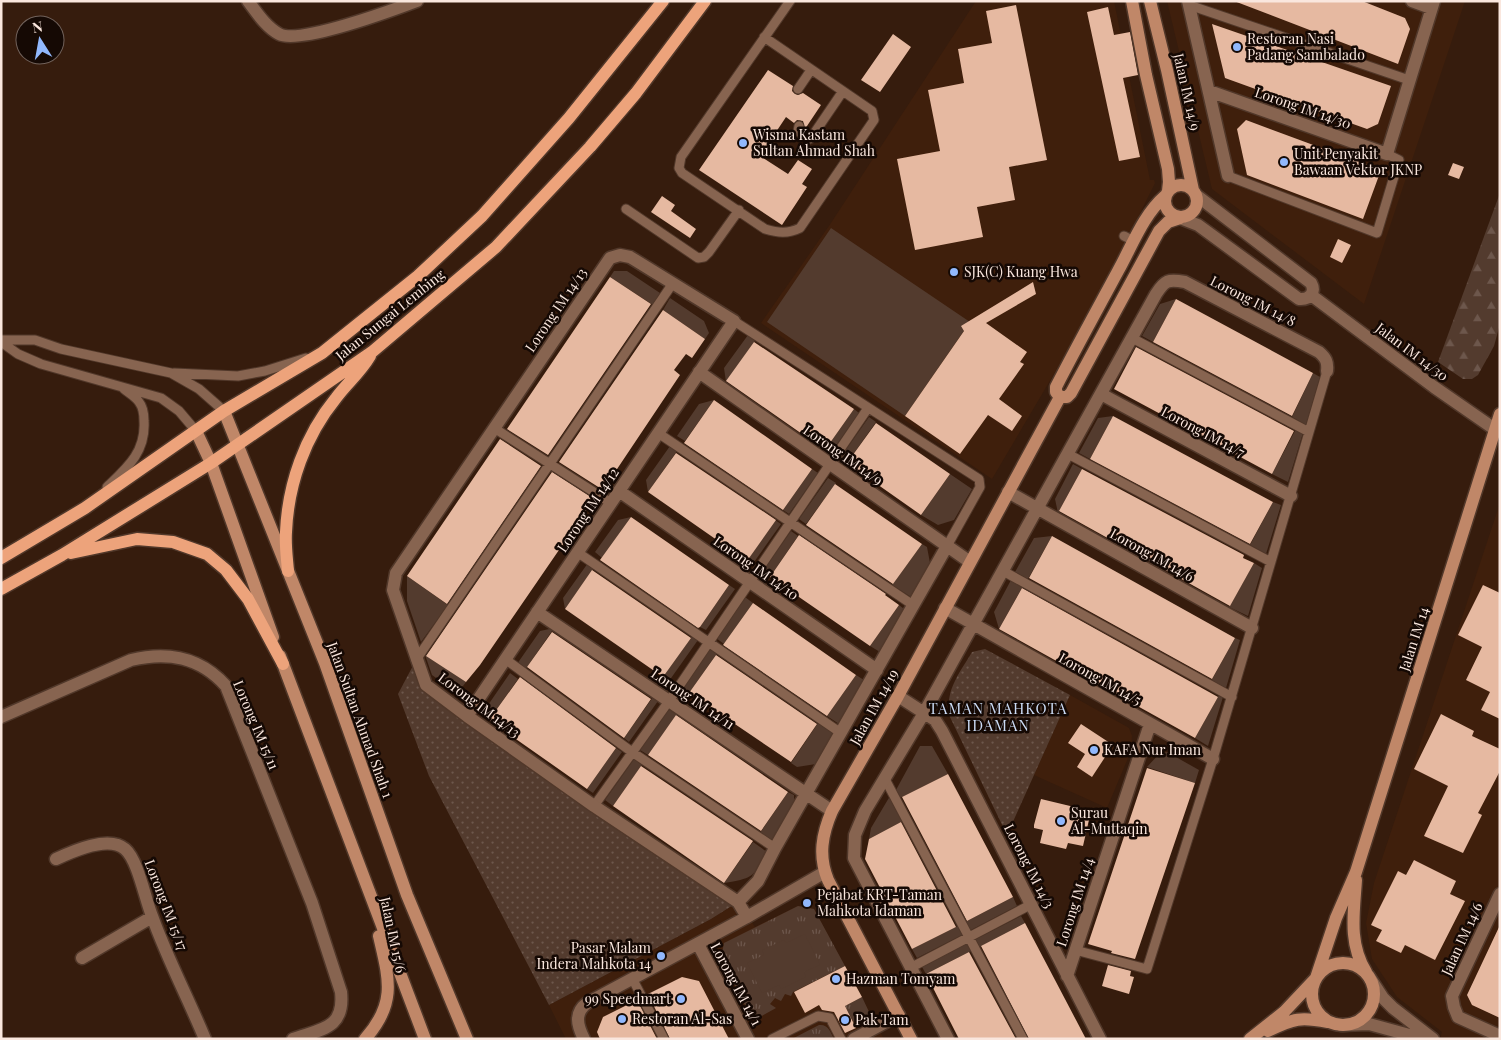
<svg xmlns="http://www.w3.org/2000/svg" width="1501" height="1040" font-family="'Playfair Display',serif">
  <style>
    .built { fill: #3f1f0c }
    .grass { fill: url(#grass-tufts) }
    .forest { fill: url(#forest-firs) }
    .park { fill: url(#park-dots) }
    .garden { fill: #533b2e }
    .building { fill: #e6b9a1 }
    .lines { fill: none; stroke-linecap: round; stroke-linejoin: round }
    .lane-casing { stroke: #51382a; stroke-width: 11 }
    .street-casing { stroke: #51382a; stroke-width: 15 }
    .secondary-casing { stroke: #51382a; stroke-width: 15 }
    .primary-casing { stroke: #51382a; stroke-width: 15 }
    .lane { stroke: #876450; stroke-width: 9 }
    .street { stroke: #876450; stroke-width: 12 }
    .secondary { stroke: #c08768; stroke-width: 12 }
    .primary { stroke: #eda37b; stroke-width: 12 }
    .poi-dot { fill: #91b8fd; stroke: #150904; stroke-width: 2 }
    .labels { text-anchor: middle; stroke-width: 5; stroke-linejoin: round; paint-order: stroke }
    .poi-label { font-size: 14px; fill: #fae7de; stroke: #150904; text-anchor: start }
    .street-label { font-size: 14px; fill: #fae7de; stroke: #150904 }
    .neighbourhood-label { font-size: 15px; letter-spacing: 1px; fill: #cbdbf5; stroke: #150904 }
  </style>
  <defs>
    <pattern id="grass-tufts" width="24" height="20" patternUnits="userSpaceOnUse" patternTransform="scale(1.25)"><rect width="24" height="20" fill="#533b2e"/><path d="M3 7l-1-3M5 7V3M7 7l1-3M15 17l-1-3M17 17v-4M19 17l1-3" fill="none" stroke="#6d574c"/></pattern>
    <pattern id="forest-firs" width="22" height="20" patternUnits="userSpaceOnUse" patternTransform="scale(1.25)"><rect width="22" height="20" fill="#533b2e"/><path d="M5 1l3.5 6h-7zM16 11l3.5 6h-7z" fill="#6d574c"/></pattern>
    <pattern id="park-dots" width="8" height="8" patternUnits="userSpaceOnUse" patternTransform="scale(1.25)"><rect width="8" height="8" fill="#533b2e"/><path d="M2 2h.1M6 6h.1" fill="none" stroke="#6d574c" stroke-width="1.8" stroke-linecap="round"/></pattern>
  </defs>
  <rect width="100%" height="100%" fill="#361c0d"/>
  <path class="built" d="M976,1H1114L1150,180H1154L1155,183L1094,306L992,479L761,323L829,226Z
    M1167,1H1465L1364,304L1212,189Z
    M1500,503V1039H1440L1442,1032L1397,997L1372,959L1366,923L1374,883Z
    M1070,695L1122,724L1129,728L1132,736L1131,751L1107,808L1034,775Z
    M738,902L755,927L798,906L814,909L884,1039H566L549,1005L711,919Z"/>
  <path class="grass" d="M798,906L814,909L845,966L793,992L791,996L785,994L781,1001L775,998L770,1004L776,1008L758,1018L750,1015L721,958L724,943Z
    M862,997L870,1014L867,1022L856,1027L845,1006Z
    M819,1025C828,1024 830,1031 834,1039H792Z"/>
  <path class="forest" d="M1500,193V324L1494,346L1478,375L1472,379H1463L1438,362Z"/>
  <path class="park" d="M985,649L1070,695L1007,835L949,715C946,689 959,674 972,652Z
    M416,660L426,685L738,902L711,919L549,1005L429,776L398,694Z"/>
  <path class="garden" d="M831,228L970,322L905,416L767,322Z
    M614,271H627L660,293L653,305L610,277Z
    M670,298L704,321L709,333L705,339L663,310Z
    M1176,299L1153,342L1142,336L1160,304Z
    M748,335L755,341L726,382L724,368Z
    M1313,373L1320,377L1306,425L1292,417Z
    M714,400L685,441L677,436L699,404Z
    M854,409L859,413L830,454L825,450Z
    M1113,416L1090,459L1079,453L1098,418Z
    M869,417L876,422L847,463L840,458Z
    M1296,429L1303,433L1288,482L1272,474Z
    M670,446L677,451L648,492L646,480Z
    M1073,464L1082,469L1058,513L1055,499Z
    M812,469L818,473L789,514L783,510Z
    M950,474L972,489L954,520L938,525L921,515Z
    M828,478L836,483L806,524L799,519Z
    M1273,502L1281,505L1266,554L1250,545Z
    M631,517L602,558L595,552L618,520Z
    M775,520L781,524L752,565L747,561Z
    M791,531L798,536L770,577L762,572Z
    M1052,536L1028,579L1015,572L1034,538Z
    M922,544L927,547L930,563L911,597L892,585Z
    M588,563L594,568L565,609L563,598Z
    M1254,563L1262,568L1248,616L1229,607Z
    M407,576L448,605L421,642L407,601Z
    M1011,580L1023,586L999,629L994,612Z
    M729,585L735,589L706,630L700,627Z
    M745,597L753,603L724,644L716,638Z
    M899,605L904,609L880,652L870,646Z
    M554,628L525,670L517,664L540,631Z
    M692,636L698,640L669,681L663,677Z
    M1235,638L1240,640L1226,688L1211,681Z
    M710,647L718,652L689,693L681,688Z
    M425,655L466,682L463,686L450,688L432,675Z
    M510,673L518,679L489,720L486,708Z
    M856,675L864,680L839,724L827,716Z
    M1219,695L1223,697L1208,746L1195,738Z
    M653,697L658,701L629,742L624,738Z
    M669,709L677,714L648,755L640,750Z
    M818,723L834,734L816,764L797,767L791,763Z
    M920,746H932L948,774L900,798L896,790Z
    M616,748L622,752L593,793L587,789Z
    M1167,752L1199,770L1195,783L1147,767L1159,754Z
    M634,759L642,765L613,806L605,800Z
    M788,792L794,795V805L773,842L760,833Z
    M890,796L903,821L869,839L871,828Z
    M753,842L767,852C753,877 754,878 724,883Z
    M1013,897L1017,906L969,931L965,922Z
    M1021,916L1025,923L978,948L974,940Z
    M960,925L964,934L917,958L912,949Z
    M805,934L820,965L804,972L806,977L781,989L779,985L762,993L747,963L764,955L762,950L784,940L786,943Z
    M969,942L973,950L926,974L922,967Z"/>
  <path class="building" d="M1234,1H1362L1405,18L1410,29L1398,64Z
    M1016,5L1047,160L1009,167L1015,200L977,207L983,237L915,250L897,159L940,151L928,90L964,83L958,49L992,43L986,11Z
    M1108,7L1114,35L1130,32L1138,75L1123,78L1140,157L1119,161L1087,12Z
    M1212,24L1391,86L1378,124L1367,129L1225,78Z
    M893,34L911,47L880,92L861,80Z
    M768,70L793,86L792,91L795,94L798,95L803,93L821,105L805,129L803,121L797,120L794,123L786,117L760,156L788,174L798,160L812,169L802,184L807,187L782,225L699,170Z
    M1246,120L1381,170L1363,219L1247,175L1237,129Z
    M1453,163L1464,167L1459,179L1448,175Z
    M662,196L675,205L671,211L696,229L690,238L651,212Z
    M1338,239L1351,245L1342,263L1330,257Z
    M610,277L651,304L548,455L507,429Z
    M1033,282L1036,294L986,323L1027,352L1020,362L1024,364L999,399L1022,416L1012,431L988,415L960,454L905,416L964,331L961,326Z
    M1176,299L1313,373L1292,416L1153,342Z
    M663,310L705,339L692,358L686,354L674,370L680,375L603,490L559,462Z
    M754,342L854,409L825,450L726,381Z
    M1136,347L1294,431L1272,474L1114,389Z
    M714,400L812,469L783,510L684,443Z
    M1113,416L1273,502L1250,544L1090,459Z
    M876,423L950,474L921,515L847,463Z
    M500,439L541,466L447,604L407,576Z
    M676,453L776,520L747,561L648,492Z
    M1082,469L1244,555L1243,558L1254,563L1230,606L1059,511Z
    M552,472L594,499L480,665L466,682L426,656Z
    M835,484L922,544L893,584L806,525Z
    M631,517L729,585L700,627L698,628L600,560Z
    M799,535L886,594L885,595L899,605L870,646L770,577Z
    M1052,536L1235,638L1212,679L1029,578Z
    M592,570L691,638L663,677L565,609Z
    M1483,585L1500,593V719L1481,710L1490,692L1466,680L1482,647L1458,635Z
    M1022,588L1218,697L1195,738L999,629Z
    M753,603L856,675L827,716L723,645Z
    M552,632L651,699L624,738L527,667Z
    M716,655L817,724L791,762L689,693Z
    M520,677L616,748L587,789L489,720Z
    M1441,714L1474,731L1472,736L1500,749V771L1478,813L1482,815L1463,853L1424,836L1448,786L1414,769Z
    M676,715L788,792L761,831L648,755Z
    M1081,724L1113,745L1092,777L1077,767L1085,754L1068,743Z
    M641,766L753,841L724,883L613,806Z
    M1147,768L1195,783L1135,959L1111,953L1112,951L1088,944Z
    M948,774L1013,897L967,921L902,797Z
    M1041,799L1091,811L1083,846L1068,843L1066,849L1040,843L1043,830L1034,828V825Z
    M901,822L956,927L912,949L865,859L869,839Z
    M1414,860L1456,881L1450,894L1465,901L1435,960L1405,945L1401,953L1376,941L1382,930L1371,925L1398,871L1406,875Z
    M1025,923L1055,980L1086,1039H1029L981,946Z
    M1500,925V1018L1472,1005L1467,995Z
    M969,952L1016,1039H959L926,974Z
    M1108,965L1131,971L1130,976L1134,977L1129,994L1102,986Z
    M845,966L862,997L845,1006L856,1028L845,1033L834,1012L822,1010L819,1005L805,1013L794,992Z
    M682,977L699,981L729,1039H670L648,994Z
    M637,1000L657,1039H600L597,1032L603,1017Z"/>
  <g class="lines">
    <g class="lane-casing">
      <path id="lane" d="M1189,5L1409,80
        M764,37L872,111L874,120L800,228C788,234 778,233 765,229L682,173L679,168L681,157L790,1
        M798,89L811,70
        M799,126L798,131L809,139L811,138L843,91
        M1228,176L1377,233L1399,160L1387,154
        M626,209L698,258L704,257L709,252L739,210
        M1124,236L1134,241
        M734,321L979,479L980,487L947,546
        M1132,338L1309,432
        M1,340H35L61,349L171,373L199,389L224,411
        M1,342L18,354L41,364L161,398L179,411L196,431
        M174,373L238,376L265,371L306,358
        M494,428L611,503
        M658,433L913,605
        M1068,454L1271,562
        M107,487C127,468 146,452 144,421C144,415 143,407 139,402C136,397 129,393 124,389
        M577,552L841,733
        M1003,571L1232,697
        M505,659L632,752L775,848
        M416,660L673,283
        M885,779L1023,1039
        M594,806L669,701L868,408
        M1075,950L1147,969L1213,759L1327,371
        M910,968L1032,904
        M632,978L664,1039
        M772,1039L818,1016L830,1018L841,1039"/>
    </g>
    <g class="street-casing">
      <path id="street" d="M248,1C257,13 266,27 279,34C299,45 393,10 417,1
        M1188,1L1228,176
        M1412,1L1431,8
        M1209,91L1387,154L1434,1
        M1180,218L1198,225L1299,299C1310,300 1316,292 1311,283L1196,195
        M1311,295L1434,387L1496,430
        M699,372L970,562
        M1101,394L1291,496
        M619,491L877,670
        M1008,492L1252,628
        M945,608L1213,759
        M537,612L832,811
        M898,696L935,720L942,731L1100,1039
        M467,716L734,321L630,257L620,255L610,258L396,573L393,590L426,685L467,716L594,806L738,902L747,917
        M1,717L131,660C168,651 200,657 226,686L312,903L341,992C345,1029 321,1029 293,1039
        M56,859C73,851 109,835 125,849C138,860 145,899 152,916C167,958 188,998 205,1039
        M1500,894L1452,996L1454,1007L1458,1017L1500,1036
        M738,902L758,881L775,848L947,546
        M698,944L748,1039
        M82,958L152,917
        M1368,975L1383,998L1393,1008L1433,1039
        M1067,976L1150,724
        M1341,1025L1369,1024L1424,1039
        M584,1039C577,1025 574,1013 587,1003L747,917L825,872
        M854,1039L899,1015
        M948,1039L854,858L855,835L865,811L924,713L1156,294C1165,280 1168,279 1185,282L1319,352C1326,358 1328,362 1327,371"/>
    </g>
    <g class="secondary-casing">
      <path id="secondary" d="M1132,1L1146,75L1168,169L1169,182L1168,191
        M1150,1L1167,70L1193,190
        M1165 201a16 16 0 1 1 32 0a16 16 0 1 1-32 0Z
        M1060,397L1056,392V387C1076,348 1097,310 1118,271C1132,246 1143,215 1165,196
        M1060,397H1067L1071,393L1153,242L1159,231L1168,222L1180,218
        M224,411L325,663L407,895L467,1039
        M196,431L211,463L273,637
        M280,656L425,1039
        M1356,880C1354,912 1348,943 1366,972
        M1312 994a31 31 0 1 1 62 0a31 31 0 1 1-62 0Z
        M1268,1031C1294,1018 1301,1017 1328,1022
        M365,1039C397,1003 389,979 379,936
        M911,1039L828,880C818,856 822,834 832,811L898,696L1060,397
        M1250,1039L1284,1012L1316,978L1336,918L1356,872L1500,414"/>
    </g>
    <g class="primary-casing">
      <path id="primary" d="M71,553L137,539L173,542L207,554L226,570L248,599L283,664
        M1,558L85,508L224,411L322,353L418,276L482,216L569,118L663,1
        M288,571C287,558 285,545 286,532C288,484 305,436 336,398C347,383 360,373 370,356
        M1,589L62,555L211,463L372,352L496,247L590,147L636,93L705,1"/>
    </g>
    <use href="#lane" class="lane"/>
    <use href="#street" class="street"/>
    <use href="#secondary" class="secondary"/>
    <use href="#primary" class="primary"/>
  </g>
  <g class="poi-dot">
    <circle cx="1237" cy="47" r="5"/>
    <circle cx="743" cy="143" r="5"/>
    <circle cx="1284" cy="162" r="5"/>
    <circle cx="954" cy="272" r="5"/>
    <circle cx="1094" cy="750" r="5"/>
    <circle cx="1061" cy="821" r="5"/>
    <circle cx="807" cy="903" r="5"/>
    <circle cx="661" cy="956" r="5"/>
    <circle cx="836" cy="979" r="5"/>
    <circle cx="681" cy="999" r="5"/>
    <circle cx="622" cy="1019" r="5"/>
    <circle cx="845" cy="1020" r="5"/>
  </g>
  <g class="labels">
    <g class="poi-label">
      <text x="1247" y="44">Restoran Nasi<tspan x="1247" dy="16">Padang Sambalado</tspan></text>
      <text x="753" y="140">Wisma Kastam<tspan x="753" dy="16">Sultan Ahmad Shah</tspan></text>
      <text x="1294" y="159">Unit Penyakit<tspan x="1294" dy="16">Bawaan Vektor JKNP</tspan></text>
      <text x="964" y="277">SJK(C) Kuang Hwa</text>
      <text x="1104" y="755">KAFA Nur Iman</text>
      <text x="1071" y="818">Surau<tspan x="1071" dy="16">Al-Muttaqin</tspan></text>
      <text x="817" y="900">Pejabat KRT-Taman<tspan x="817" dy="16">Mahkota Idaman</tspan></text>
      <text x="651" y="953" text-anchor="end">Pasar Malam<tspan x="651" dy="16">Indera Mahkota 14</tspan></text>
      <text x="846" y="984">Hazman Tomyam</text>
      <text x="671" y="1004" text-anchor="end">99 Speedmart</text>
      <text x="632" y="1024">Restoran Al-Sas</text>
      <text x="855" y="1025">Pak Tam</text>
    </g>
    <g class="street-label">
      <text transform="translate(1187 92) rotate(77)" y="5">Jalan IM 14/9</text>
      <text transform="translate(1303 108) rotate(19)" y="5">Lorong IM 14/30</text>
      <text transform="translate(1253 301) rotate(27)" y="5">Lorong IM 14/8</text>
      <text transform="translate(556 310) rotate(-56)" y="5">Lorong IM 14/13</text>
      <text transform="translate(390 315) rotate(-39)" y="5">Jalan Sungai Lembing</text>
      <text transform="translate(1412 352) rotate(37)" y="5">Jalan IM 14/30</text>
      <text transform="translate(1203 432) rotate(28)" y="5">Lorong IM 14/7</text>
      <text transform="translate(843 455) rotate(35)" y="5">Lorong IM 14/9</text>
      <text transform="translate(588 510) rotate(-56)" y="5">Lorong IM 14/12</text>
      <text transform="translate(1152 555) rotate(29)" y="5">Lorong IM 14/6</text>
      <text transform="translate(756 568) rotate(35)" y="5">Lorong IM 14/10</text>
      <text transform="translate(1414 639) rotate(-72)" y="5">Jalan IM 14</text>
      <text transform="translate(1100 679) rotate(29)" y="5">Lorong IM 14/5</text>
      <text transform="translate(693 699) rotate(34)" y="5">Lorong IM 14/11</text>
      <text transform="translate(479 705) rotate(37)" y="5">Lorong IM 14/13</text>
      <text transform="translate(874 707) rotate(-61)" y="5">Jalan IM 14/19</text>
      <text transform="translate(360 720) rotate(70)" y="5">Jalan Sultan Ahmad Shah 1</text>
      <text transform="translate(256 725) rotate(67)" y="5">Lorong IM 15/11</text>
      <text transform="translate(1029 866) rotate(63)" y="5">Lorong IM 14/3</text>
      <text transform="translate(1075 902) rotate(-72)" y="5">Lorong IM 14/4</text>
      <text transform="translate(166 905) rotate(69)" y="5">Lorong IM 15/17</text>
      <text transform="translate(393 935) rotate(78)" y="5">Jalan IM 15/6</text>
      <text transform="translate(1462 939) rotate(-65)" y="5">Jalan IM 14/6</text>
      <text transform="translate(736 984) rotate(62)" y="5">Lorong IM 14/1</text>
    </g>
    <g class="neighbourhood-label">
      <text x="998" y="714">TAMAN MAHKOTA<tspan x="998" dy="17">IDAMAN</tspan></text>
    </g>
  </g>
  <rect width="1501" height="1040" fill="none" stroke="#fae7de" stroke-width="5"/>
  <g transform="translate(40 40) rotate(349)"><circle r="24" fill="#150904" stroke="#71625b"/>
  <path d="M0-4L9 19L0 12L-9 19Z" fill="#91b8fd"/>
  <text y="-8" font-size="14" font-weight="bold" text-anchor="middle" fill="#fae7de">N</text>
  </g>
</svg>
